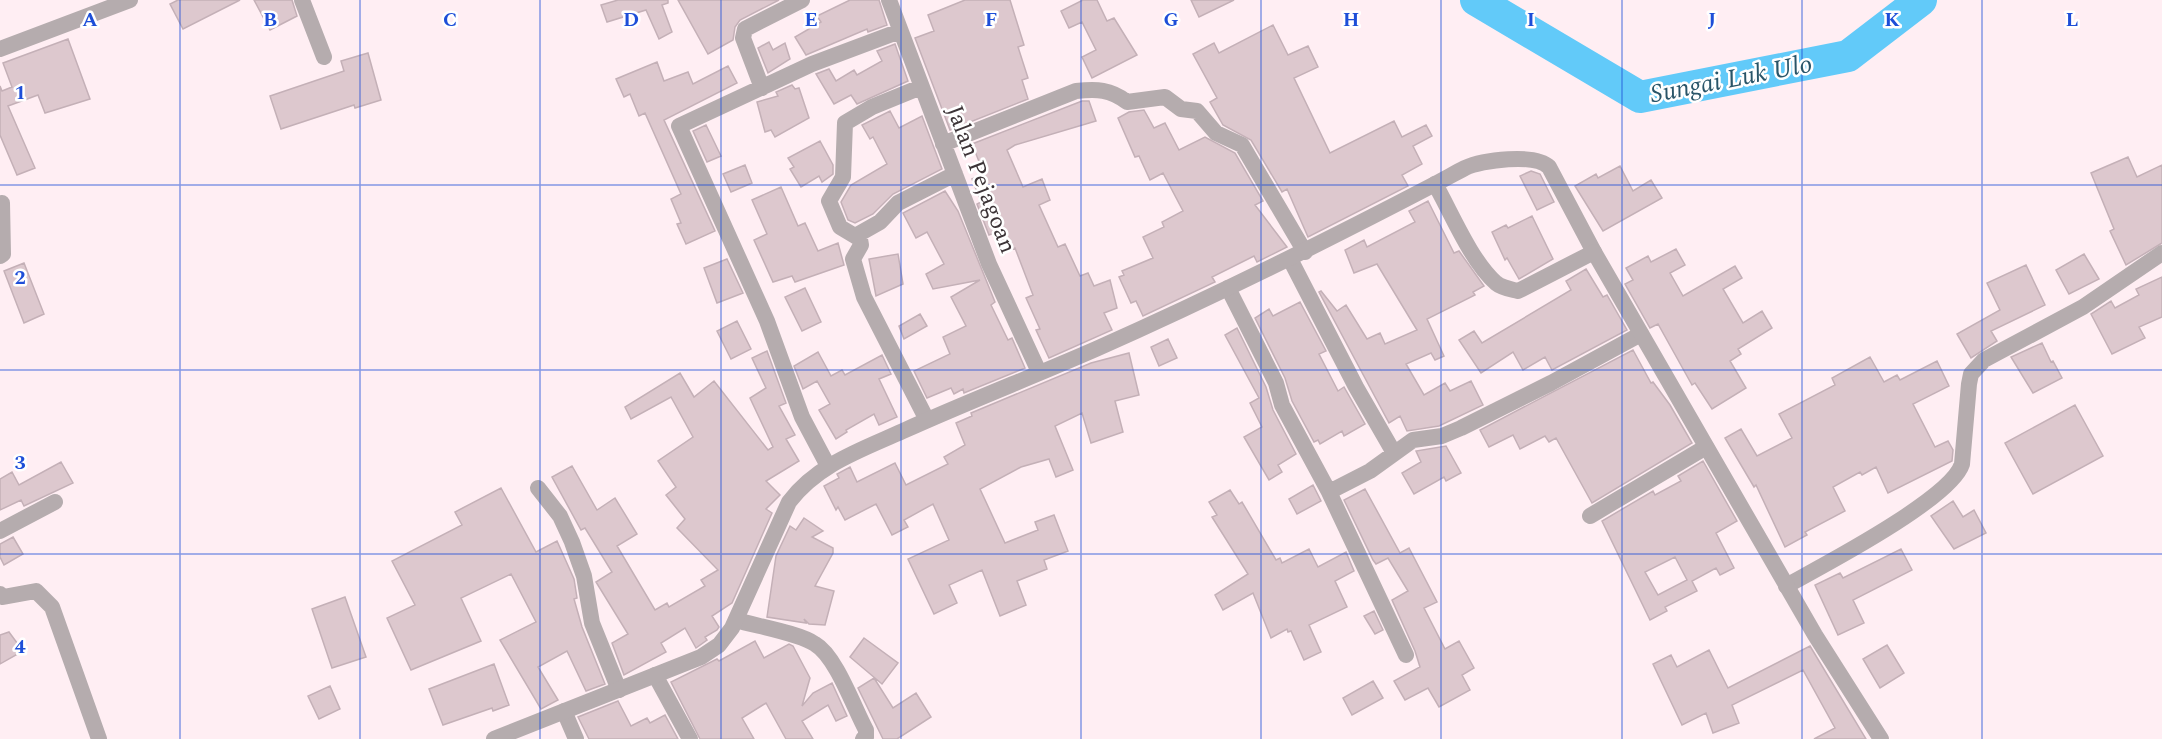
<svg xmlns="http://www.w3.org/2000/svg" width="2162" height="739" font-family="Spectral,serif">
  <style>
    .lines { fill: none; stroke-linecap: round; stroke-linejoin: round }
    .river { stroke: #62caf9; stroke-width: 32 }
    .building { fill: #ddc8ce; stroke: #c4b0b7; stroke-width: 1.5; fill-rule: evenodd }
    .minor { stroke: #b5acae; stroke-width: 16 }
    .tertiary { stroke: #b5acae; stroke-width: 16 }
    .grid { fill: none; stroke: #1d4ed8; stroke-width: 1.5; stroke-opacity: 0.55 }
    .labels { text-anchor: middle; stroke-width: 5; stroke-linejoin: round; paint-order: stroke }
    .street-label { font-size: 24px; fill: #3c3437; stroke: #fff }
    .water-label { font-size: 26px; font-style: italic; fill: #295569; stroke: #fff }
    .grid-label { font-size: 20px; text-anchor: middle; font-weight: bold; fill: #1d4ed8; stroke: #fff; stroke-width: 5; stroke-linejoin: round; paint-order: stroke }
  </style>
  <rect width="100%" height="100%" fill="#ffeef3"/>
  <g class="lines">
    <path class="river" d="M1476,0L1640,97L1848,56L1921,0"/>
  </g>
  <path class="building" d="M178,0H240L183,29L170,4Z
    M254,0H292L297,16L270,30Z
    M618,0H668V3L662,5L672,32L659,39L646,10L607,22L601,5Z
    M678,0H779L740,20L735,27L733,40L708,54Z
    M850,0H879L887,25L868,32L867,29L806,55L795,37L821,22L817,16Z
    M965,0H1010L1024,45L1018,47L1028,78L1022,80L1028,99L950,130L915,38L934,31L928,15Z
    M1083,0H1097L1107,21L1114,18L1137,55L1092,78L1082,57L1096,50L1082,22L1069,28L1061,11Z
    M1191,0H1234L1199,17Z
    M1273,25L1288,55L1308,46L1318,67L1294,78L1330,153L1394,121L1402,137L1426,125L1432,136L1413,146L1422,164L1402,175L1408,186L1308,237L1287,189L1282,192L1251,140L1223,125L1210,102L1217,98L1193,54L1214,43L1219,53Z
    M68,39L90,99L45,113L38,95L8,106L35,168L17,175L0,135V86L2,91L12,87L3,63Z
    M769,42L773,50L785,43L790,59L768,73L758,48Z
    M895,44L908,81L857,104L851,95L834,104L816,74L829,69L836,81L854,70L857,75L882,61L877,51Z
    M368,53L381,100L355,108L354,105L281,129L270,96L344,71L341,61Z
    M657,62L664,81L688,72L693,84L728,66L737,83L664,120L715,231L686,244L677,224L681,223L671,199L681,194L645,113L639,116L630,94L624,97L616,79Z
    M792,85L795,89L799,88L809,118L775,137L771,130L765,132L757,102L778,96L776,92Z
    M1082,101H1089L1096,121L1015,145L1007,150L1023,187L1042,179L1050,200L1039,205L1058,247L1065,244L1080,276L1088,273L1094,286L1110,280L1117,308L1104,313L1112,330L1049,358L1036,330L1040,329L1026,298L1033,295L1015,248L1003,253L994,233L989,235L977,204L981,202L972,179L984,174L972,144Z
    M1144,110L1154,128L1165,123L1179,150L1205,137L1235,153L1263,201L1255,205L1287,247L1257,262L1254,256L1212,277L1215,282L1143,316L1136,301L1131,303L1119,277L1124,275L1122,271L1153,258L1143,237L1164,227L1162,222L1183,211L1163,173L1150,180L1139,156L1135,157L1118,118L1129,112Z
    M890,111L899,128L922,116L942,169L893,194L873,214L855,223L848,220L841,202L851,185L887,164L873,137L870,139L862,125Z
    M706,125L721,156L707,162L693,131Z
    M820,141L833,165V174L822,182L819,176L801,187L790,169L794,167L788,158Z
    M2128,157L2137,177L2162,165V243L2126,265L2110,231L2114,229L2091,173Z
    M745,165L752,183L731,192L723,174Z
    M1620,166L1633,191L1651,180L1662,198L1603,231L1575,186L1596,174L1598,178Z
    M1531,171L1540,174L1554,202L1537,210L1520,176Z
    M781,187L798,226L805,223L818,251L838,243L844,265L795,282L792,276L773,282L754,240L767,234L752,200Z
    M945,191L958,211L995,302L991,305L1008,340L1012,338L1025,368L964,393L963,389L954,394L951,388L927,398L914,371L950,354L943,337L966,326L951,297L980,280L933,289L926,274L944,264L927,232L916,238L903,213Z
    M1428,201L1454,253L1459,251L1484,286L1473,292L1475,295L1427,319L1444,356L1435,360L1431,353L1406,364L1424,395L1445,383L1450,391L1471,381L1483,405L1439,426L1407,431L1400,416L1389,423L1319,292L1321,291L1337,311L1346,305L1367,339L1380,333L1385,344L1417,330L1377,264L1354,273L1345,250L1364,240L1367,247L1415,222L1409,211Z
    M1532,216L1553,259L1519,279L1507,258L1505,260L1492,232L1506,225L1508,228Z
    M1676,249L1685,265L1670,273L1683,296L1735,266L1742,278L1723,289L1743,323L1762,311L1772,328L1738,349L1741,354L1730,361L1746,388L1712,409L1695,383L1692,385L1658,324L1650,328L1625,284L1633,280L1626,268L1648,256L1651,262Z
    M898,254L903,284L876,296L869,259Z
    M2084,254L2099,279L2069,294L2056,270Z
    M727,259L743,293L717,303L704,268Z
    M24,263L44,314L24,323L4,271Z
    M2026,265L2045,305L1991,331L1997,341L1971,358L1957,334L2000,310L1987,283Z
    M1586,269L1603,297L1607,295L1627,330L1552,370L1545,357L1523,370L1513,352L1481,373L1459,340L1474,331L1482,343L1571,290L1566,281Z
    M2162,277V317L2139,327L2145,338L2112,354L2091,314L2111,301L2115,308L2139,295L2136,289Z
    M805,288L821,322L802,331L785,297Z
    M1300,302L1326,351L1319,354L1338,391L1344,387L1365,424L1344,436L1342,431L1320,444L1318,440L1314,442L1292,401L1285,378L1255,318L1269,309L1273,316Z
    M920,314L927,326L904,339L899,326Z
    M737,321L751,349L731,359L717,331Z
    M1237,328L1266,387L1273,410L1296,454L1278,465L1282,472L1269,480L1244,437L1262,427L1250,403L1259,398L1225,335Z
    M1168,339L1177,358L1159,366L1151,347Z
    M2042,343L2051,362L2053,361L2062,378L2033,393L2011,357Z
    M1633,350L1651,383L1653,382L1670,405L1692,443L1592,503L1556,438L1549,442L1545,436L1520,449L1513,435L1489,447L1480,430Z
    M767,351L786,403L779,406L795,435L786,439L799,461L766,481L780,495L766,509L772,513L732,603L712,616L719,627L717,630L705,637L707,640L696,648L685,628L661,643L666,652L624,675L612,643L628,634L596,582L612,572L585,528L581,530L552,477L572,466L597,510L615,498L637,534L617,546L655,610L667,603L669,607L705,586L701,580L718,570L677,528L685,519L666,495L676,487L658,461L693,437L671,397L631,419L625,407L680,373L694,397L714,381L768,450L773,447L750,398L766,388L752,358Z
    M818,352L831,376L842,370L845,375L882,355L891,374L879,379L897,417L879,425L874,414L846,430L847,432L836,439L819,410L830,404L817,381L803,389L794,366Z
    M1129,353L1139,395L1115,401L1123,432L1091,443L1082,413L1055,426L1073,470L1056,477L1049,459L1021,467L980,489L1005,543L1038,530L1035,522L1054,515L1068,551L1044,560L1047,569L1017,581L1026,605L1000,616L982,570L949,585L957,603L934,614L908,559L949,540L933,504L904,520L908,527L892,535L876,504L845,520L838,507L836,510L824,486L839,478L837,474L850,467L857,482L895,463L906,485L948,464L944,457L965,445L956,423L972,416L971,413L1091,363Z
    M1870,357L1884,382L1897,375L1900,380L1937,361L1949,386L1913,404L1935,447L1948,441L1953,450L1952,461L1888,493L1876,467L1862,475L1860,472L1833,487L1845,511L1805,532L1807,535L1785,547L1756,485L1754,487L1725,438L1741,429L1757,456L1792,438L1779,414L1835,385L1832,378Z
    M2075,405L2103,456L2033,494L2005,443Z
    M1446,446L1461,473L1446,481L1444,477L1414,494L1402,473L1421,462L1416,451Z
    M1703,461L1737,521L1716,533L1734,568L1720,575L1716,568L1692,581L1697,591L1665,607L1667,611L1650,620L1602,521L1653,491L1655,495L1681,481L1678,476ZM1675,557L1687,580L1658,595L1645,572Z
    M61,462L73,483L24,506L21,500L0,510V479L12,472L19,485Z
    M1313,485L1321,501L1297,514L1289,499Z
    M501,488L536,552L557,541L574,579L577,598L574,599L582,627L605,684L586,691L567,651L538,667L558,700L541,709L500,640L536,622L511,574L461,598L481,641L411,670L387,618L415,605L392,561L462,525L455,512Z
    M1365,489L1400,553L1409,548L1437,602L1424,608L1445,649L1459,641L1474,668L1462,675L1470,690L1439,707L1428,688L1405,700L1394,681L1420,667L1415,651L1392,600L1408,591L1388,558L1376,564L1373,560L1344,500Z
    M1230,490L1239,504L1242,502L1276,560L1280,558L1282,563L1309,549L1318,567L1346,552L1354,571L1335,581L1347,607L1309,625L1321,652L1304,660L1291,631L1288,632L1287,629L1271,638L1253,593L1223,610L1215,595L1248,574L1212,517L1217,515L1209,502Z
    M1953,501L1963,517L1974,510L1986,533L1954,549L1931,516Z
    M804,518L823,531L812,537L833,548V553L815,586L834,591L825,625L809,624L804,619L806,623L767,617L776,556L790,526L796,530Z
    M13,537L23,554L4,565L0,557V544Z
    M1901,549L1912,570L1853,600L1864,623L1838,635L1815,585L1840,573L1843,578Z
    M345,597L366,657L332,668L312,609Z
    M1374,611L1383,630L1375,634L1364,616Z
    M9,632L23,651L0,664V635Z
    M864,638L898,663L882,684L850,657Z
    M755,641L764,658L789,644L793,646L810,678L802,706L813,693L832,683L847,716L836,721L828,705L802,721L813,739H786L766,703L742,718L754,739H700L671,682L717,659L719,661Z
    M1887,645L1904,673L1880,688L1863,659Z
    M1810,646L1866,739H1814L1835,728L1803,670L1732,705L1739,723L1713,733L1706,713L1682,725L1653,664L1671,655L1677,667L1709,650L1728,688Z
    M494,664L509,705L493,711L492,708L443,725L429,689Z
    M874,678L893,708L916,693L931,717L897,739H883L858,688Z
    M1373,681L1383,698L1352,715L1343,698Z
    M330,686L340,709L319,719L308,696Z
    M618,701L631,726L647,718L650,723L665,715L678,739H589L578,717Z"/>
  <g class="lines">
    <path class="minor" d="M302,0L324,57
      M889,0L989,264L1039,372
      M0,49L130,0
      M921,87L872,107L845,123L843,177L829,201L840,227L860,239L861,245L853,259L864,297L927,420
      M762,88L743,38L745,29L802,0
      M943,144L1076,91C1097,89 1110,89 1127,102L1165,97L1181,109L1197,111L1216,133L1242,145L1305,252
      M1435,184C1445,179 1455,173 1465,168C1482,160 1535,153 1549,167L1594,252
      M857,235L880,222L898,203L955,174
      M0,256L3,254L2,203
      M1290,259L1356,387L1394,453
      M1228,288L1276,383L1282,405L1329,492L1406,655
      M828,466L802,417L767,321L679,126L812,64L900,31
      M538,488L560,516L572,542L584,576L592,623L619,690
      M1329,492L1370,471L1413,440L1442,436L1461,428L1551,383L1641,334
      M1590,516L1706,447
      M0,531L55,502
      M1786,586C1822,566 1951,499 1962,464L1969,384L1971,374L1984,360L2083,307L2162,253
      M0,594L3,597L36,591L52,607L99,739
      M736,620C756,626 799,633 815,644C836,656 854,708 866,730V737L863,739
      M655,675L690,739
      M564,711L576,739"/>
    <path class="tertiary" d="M494,739L701,657L719,645L732,628L789,502C818,464 861,450 903,431C967,402 1032,377 1096,349C1211,298 1324,242 1435,184C1452,214 1471,261 1496,283C1502,288 1510,289 1518,291L1594,252L1815,635L1881,739"/>
  </g>
  <path class="grid" d="M180,0V739M360,0V739M540,0V739M721,0V739M901,0V739M1081,0V739M1261,0V739M1441,0V739M1622,0V739M1802,0V739M1982,0V739M0,185H2162M0,370H2162M0,554H2162"/>
  <g class="labels">
    <g class="street-label">
      <text transform="translate(982 179) rotate(69)" y="8">Jalan Pejagoan</text>
    </g>
    <g class="water-label">
      <text transform="translate(1731 78) rotate(-11)" y="9">Sungai Luk Ulo</text>
    </g>
  </g>
  <g class="grid-label">
    <text x="90" y="26">A</text>
    <text x="270" y="26">B</text>
    <text x="450" y="26">C</text>
    <text x="631" y="26">D</text>
    <text x="811" y="26">E</text>
    <text x="991" y="26">F</text>
    <text x="1171" y="26">G</text>
    <text x="1351" y="26">H</text>
    <text x="1531" y="26">I</text>
    <text x="1712" y="26">J</text>
    <text x="1892" y="26">K</text>
    <text x="2072" y="26">L</text>
    <text x="20" y="99">1</text>
    <text x="20" y="284">2</text>
    <text x="20" y="469">3</text>
    <text x="20" y="653">4</text>
  </g>
</svg>
